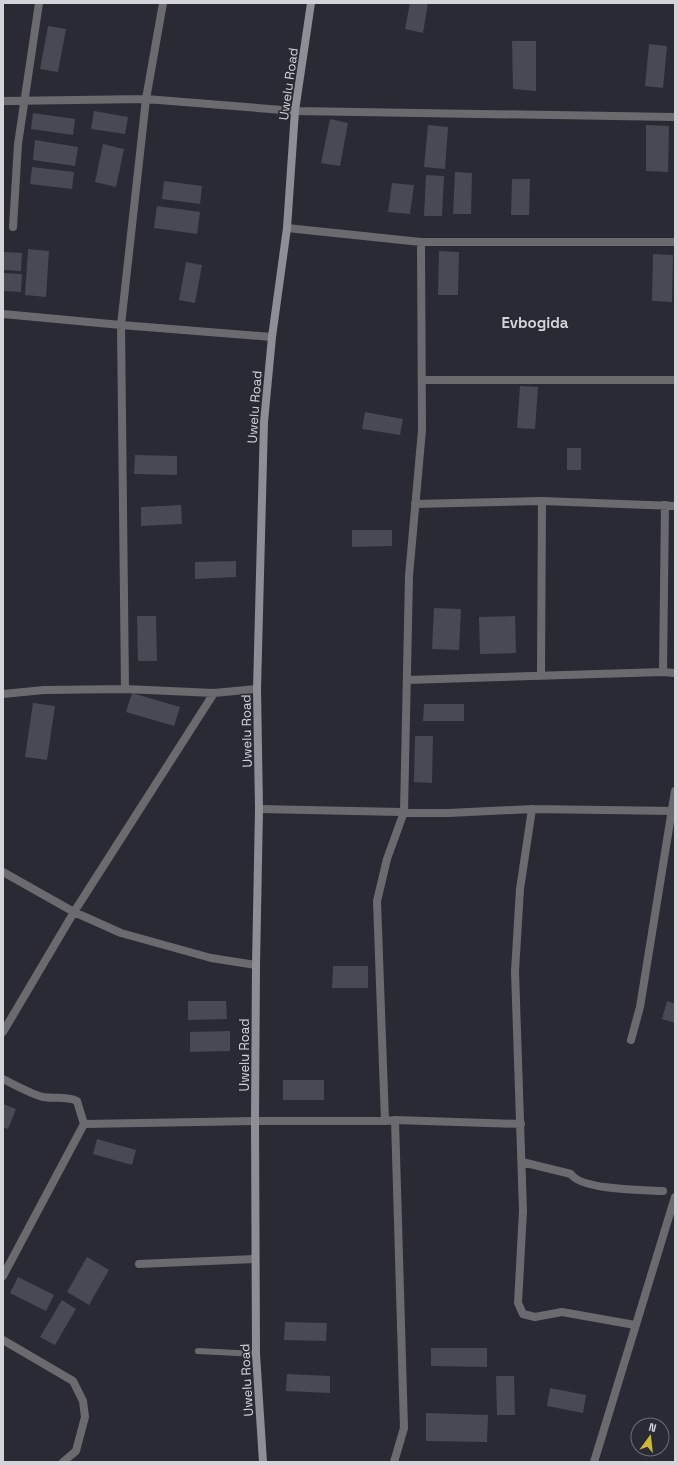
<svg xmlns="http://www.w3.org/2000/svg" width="678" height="1465" font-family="'Space Grotesk',sans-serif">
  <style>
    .building { fill: #484952 }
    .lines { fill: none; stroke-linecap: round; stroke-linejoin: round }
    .lane { stroke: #6b6b6f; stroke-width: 6 }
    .street { stroke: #6b6b6f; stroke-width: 8 }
    .secondary { stroke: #8e8f96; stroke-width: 8 }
    .labels { text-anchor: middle; stroke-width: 3.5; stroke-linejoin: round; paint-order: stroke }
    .street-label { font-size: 13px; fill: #d3d4d9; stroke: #292a33 }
    .quarter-label { font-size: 15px; font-weight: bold; fill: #d3d4d9; stroke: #292a33 }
  </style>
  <rect width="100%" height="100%" fill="#292a33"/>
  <path class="building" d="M410,3H428L423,33L405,29Z
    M48,26L66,29L58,72L40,69Z
    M512,41H536V91L513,89Z
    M649,44L667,46L663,88L645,86Z
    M94,111L128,117L125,134L91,129Z
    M33,113L75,119L73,135L31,129Z
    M330,119L348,123L340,166L321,163Z
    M428,125L448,127L445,169L424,167Z
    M646,125L669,126L668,172L646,171Z
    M35,140L78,147L75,166L33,160Z
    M103,144L124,149L116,187L95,182Z
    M32,167L74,172L72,189L30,184Z
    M455,172L472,173L471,214H453Z
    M426,175L444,176L442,216H424Z
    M512,179H530L529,215H511Z
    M164,181L202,186L200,204L162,199Z
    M392,183L414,185L410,214L388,212Z
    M157,206L200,212L197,234L154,228Z
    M28,249L49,251L46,297L25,295Z
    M439,251L459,252L458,295H438Z
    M3,252L22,253L21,271L3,270Z
    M653,254L673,255L672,302L652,301Z
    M186,262L202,265L195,303L179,300Z
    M3,273L22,274L21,292L3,291Z
    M520,386L538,387L535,429L517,428Z
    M365,412L403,419L400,435L362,429Z
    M567,448H581V470H567Z
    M135,455L177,456V475L134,474Z
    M181,505L182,524L141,526V507Z
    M352,530H392V546L352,547Z
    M236,561V577L195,579V562Z
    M434,608L461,609L459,650L432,649Z
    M137,616H156L157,661H138Z
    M515,616L516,653L480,654L479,617Z
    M132,693L180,707L174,726L126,712Z
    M33,703L55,706L47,760L25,757Z
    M424,704H464V721H423Z
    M415,736H433L432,783L414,782Z
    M333,966H368V988H332Z
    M188,1001H226L227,1019L188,1020Z
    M667,1001L675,1004V1023L662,1019Z
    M230,1031V1051L190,1052V1032Z
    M283,1080H324V1100H283Z
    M3,1104L16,1109L8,1129L3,1127Z
    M97,1139L136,1150L132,1165L93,1154Z
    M87,1257L109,1270L89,1305L67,1292Z
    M18,1277L54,1295L46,1311L10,1293Z
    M62,1300L76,1309L55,1345L40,1337Z
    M285,1322L327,1323L326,1341L284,1340Z
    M431,1348H487V1367L431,1366Z
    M287,1374L330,1376V1393L286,1391Z
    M496,1376H514L515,1415H497Z
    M550,1388L586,1395L583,1413L547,1406Z
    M426,1413L488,1415L487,1442L426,1441Z"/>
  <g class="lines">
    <path class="lane" d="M198,1351L256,1354"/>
    <path class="street" d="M3,101L146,99L295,111L675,117
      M13,227L18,144L39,3
      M287,228L421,242H675
      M3,314L121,325L272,337
      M422,380H675
      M415,504L542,501L675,506
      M663,672L665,505
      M541,675L542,501
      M407,680L663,672L675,673
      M125,689L121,325L146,99L163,3
      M3,694L44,690L125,689L214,693L257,689
      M259,809L448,813L532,809L675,811
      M532,809L520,889L515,971L523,1211L518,1303L523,1314L535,1317L562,1312L635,1325
      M3,872L74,912L121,933L211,958L256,965
      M3,1032L74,912L214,693
      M631,1040L640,1007L675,791
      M3,1079C15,1085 31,1094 43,1097C55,1099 67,1096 77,1101L84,1124
      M385,1121L377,901L387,859L404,812L409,576L422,430L421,242
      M522,1162L571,1174C581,1190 643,1190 663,1191
      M139,1264L255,1259
      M3,1276L84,1124L255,1121H385L395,1120L521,1124
      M3,1340L73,1381L83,1401L85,1417L76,1451L63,1462
      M394,1462L404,1428L395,1120
      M594,1462L675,1197"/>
    <path class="secondary" d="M263,1462L256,1354L255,1121L256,965L259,809L257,689L264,422L272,337L287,228L295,111L311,3"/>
  </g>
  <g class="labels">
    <g class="street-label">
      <text transform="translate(288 84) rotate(-82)" y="5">Uwelu Road</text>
      <text transform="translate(254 407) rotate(-86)" y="5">Uwelu Road</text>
      <text transform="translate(246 731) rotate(-91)" y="5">Uwelu Road</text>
      <text transform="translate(244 1055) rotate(-90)" y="5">Uwelu Road</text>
      <text transform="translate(246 1380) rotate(-93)" y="5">Uwelu Road</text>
    </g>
    <g class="quarter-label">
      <text x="535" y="328">Evbogida</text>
    </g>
  </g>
  <rect width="678" height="1465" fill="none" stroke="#d3d4d9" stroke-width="8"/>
  <g transform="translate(650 1437) rotate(15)"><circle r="19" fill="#292a33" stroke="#6d6e75"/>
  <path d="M0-3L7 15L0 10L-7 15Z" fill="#cdb938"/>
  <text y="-6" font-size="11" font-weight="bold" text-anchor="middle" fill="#d3d4d9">N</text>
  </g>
</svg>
